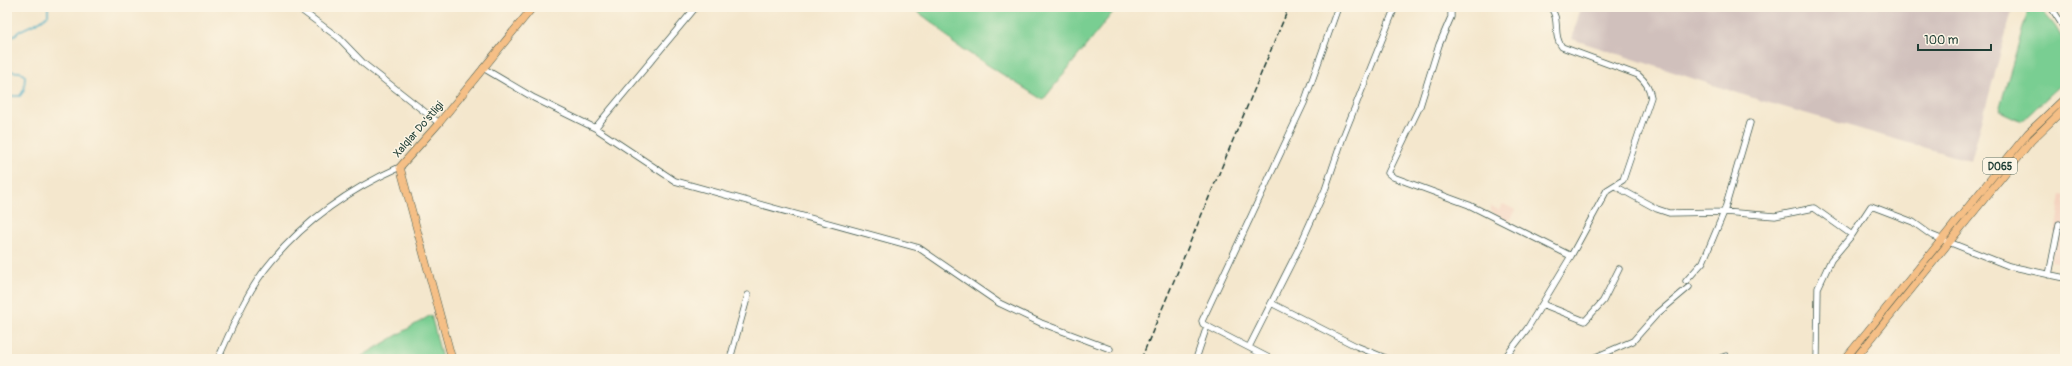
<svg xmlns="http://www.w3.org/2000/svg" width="2072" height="366" font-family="Pangolin,sans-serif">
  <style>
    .built { fill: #f4d3c0 }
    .industrial { fill: #d0c0bc }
    .green { fill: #79ce92; stroke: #4c8663 }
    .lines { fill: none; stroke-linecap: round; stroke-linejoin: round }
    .stream { stroke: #48adc7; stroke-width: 1.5 }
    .minor-casing { stroke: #3f564b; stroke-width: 7 }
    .major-casing { stroke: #3f564b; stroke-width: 8 }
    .minor { stroke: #fff; stroke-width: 5.5 }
    .major { stroke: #f5bf86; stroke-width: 7 }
    .rail { stroke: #1f3d34; stroke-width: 1.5; stroke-dasharray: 6 3; stroke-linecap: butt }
    .labels { text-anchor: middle; stroke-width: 3; stroke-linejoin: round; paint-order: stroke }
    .shield { fill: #fcf5e5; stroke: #617469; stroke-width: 1 }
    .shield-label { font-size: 10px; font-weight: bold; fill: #1f3d34 }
    .street-label { font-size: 11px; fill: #1f3d34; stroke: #fcf5e5 }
  </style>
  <rect width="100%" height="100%" fill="#fcf5e5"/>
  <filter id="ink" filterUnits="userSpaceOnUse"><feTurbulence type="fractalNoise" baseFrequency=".025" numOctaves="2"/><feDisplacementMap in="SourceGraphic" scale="8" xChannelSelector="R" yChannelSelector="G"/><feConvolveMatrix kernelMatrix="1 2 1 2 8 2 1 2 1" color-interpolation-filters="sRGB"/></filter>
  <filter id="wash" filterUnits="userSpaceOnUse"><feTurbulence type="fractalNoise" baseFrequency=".012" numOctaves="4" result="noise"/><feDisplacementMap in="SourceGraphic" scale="16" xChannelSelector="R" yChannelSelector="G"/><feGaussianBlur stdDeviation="0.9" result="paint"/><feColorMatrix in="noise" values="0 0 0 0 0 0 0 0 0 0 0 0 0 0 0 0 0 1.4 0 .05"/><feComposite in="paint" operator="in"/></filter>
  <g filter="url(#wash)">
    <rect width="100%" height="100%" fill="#f4e7cd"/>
    <path class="built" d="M2061,194L2065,195V263L2051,261Z
      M1503,204L1516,210L1509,222L1489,210L1491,206L1499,210Z"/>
    <path class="industrial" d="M1581,7H2013L1971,161L1759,100L1572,39Z"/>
    <path class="green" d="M911,7H1117L1043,100L953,43L937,26Z
      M2029,7H2039L2055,26L2065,43V81L2022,121L1999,110Z
      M431,315L442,359H357Z"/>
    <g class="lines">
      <path class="stream" d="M75,7H81
        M7,43C19,26 34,28 48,15V7
        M7,71L20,72L25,76L24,90L20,96H7"/>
    </g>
  </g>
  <g filter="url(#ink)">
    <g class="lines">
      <g class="minor-casing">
        <path id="minor" d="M297,7L339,38L364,64L439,123
          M1451,7V17L1439,45L1420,106L1388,173L1393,177L1469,205L1571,256
          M2051,7L2065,29
          M483,68L534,98L595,128L675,181L919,248L999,303L1041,323L1110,349
          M595,128L696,7
          M1615,186L1657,209L1669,213L1724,212L1775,216L1814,208L1852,235
          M2049,275L2059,224
          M1686,281L1703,262L1724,212L1750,123
          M1271,303L1356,346L1388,359
          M1542,304L1585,321L1603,301L1619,269
          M1249,347L1298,250L1325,190L1343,137L1395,7
          M218,359C233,326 247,290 271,262C306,220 350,189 400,167
          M730,359L748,295
          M1196,359L1207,326
          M1271,359L1203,324L1202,321L1304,103L1338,7
          M1504,359L1527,329L1571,256L1607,190L1623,180L1651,97C1649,87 1646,82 1638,75L1562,47C1552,35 1561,19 1550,7
          M1591,359L1633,341L1657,314L1689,287
          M1718,359L1726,356
          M1817,359L1818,288L1831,260L1852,235L1871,206L1913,222L1931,235L2009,266L2065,278"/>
      </g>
      <g class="major-casing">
        <path id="major" d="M452,359L400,167L439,123L533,7
          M1845,359L2028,133L2065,98
          M1855,359L2031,141L2065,108"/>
      </g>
      <use href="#minor" class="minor"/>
      <use href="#major" class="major"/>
      <path class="rail" d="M1141,359L1289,7"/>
    </g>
  </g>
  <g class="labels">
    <rect class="shield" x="1983" y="158" width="34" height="16" rx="3"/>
    <g class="shield-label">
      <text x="2000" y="170">D065</text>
    </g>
    <g class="street-label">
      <text transform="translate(418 129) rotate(-49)" y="4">Xalqlar Do’stligi</text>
    </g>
  </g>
  <rect width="2072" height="366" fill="none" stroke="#fcf5e5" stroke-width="24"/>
  <path d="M1918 44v6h73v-6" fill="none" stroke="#1f3d34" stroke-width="2"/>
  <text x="1924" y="44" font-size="12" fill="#1f3d34" stroke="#fcf5e5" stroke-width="3" paint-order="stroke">100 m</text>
</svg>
